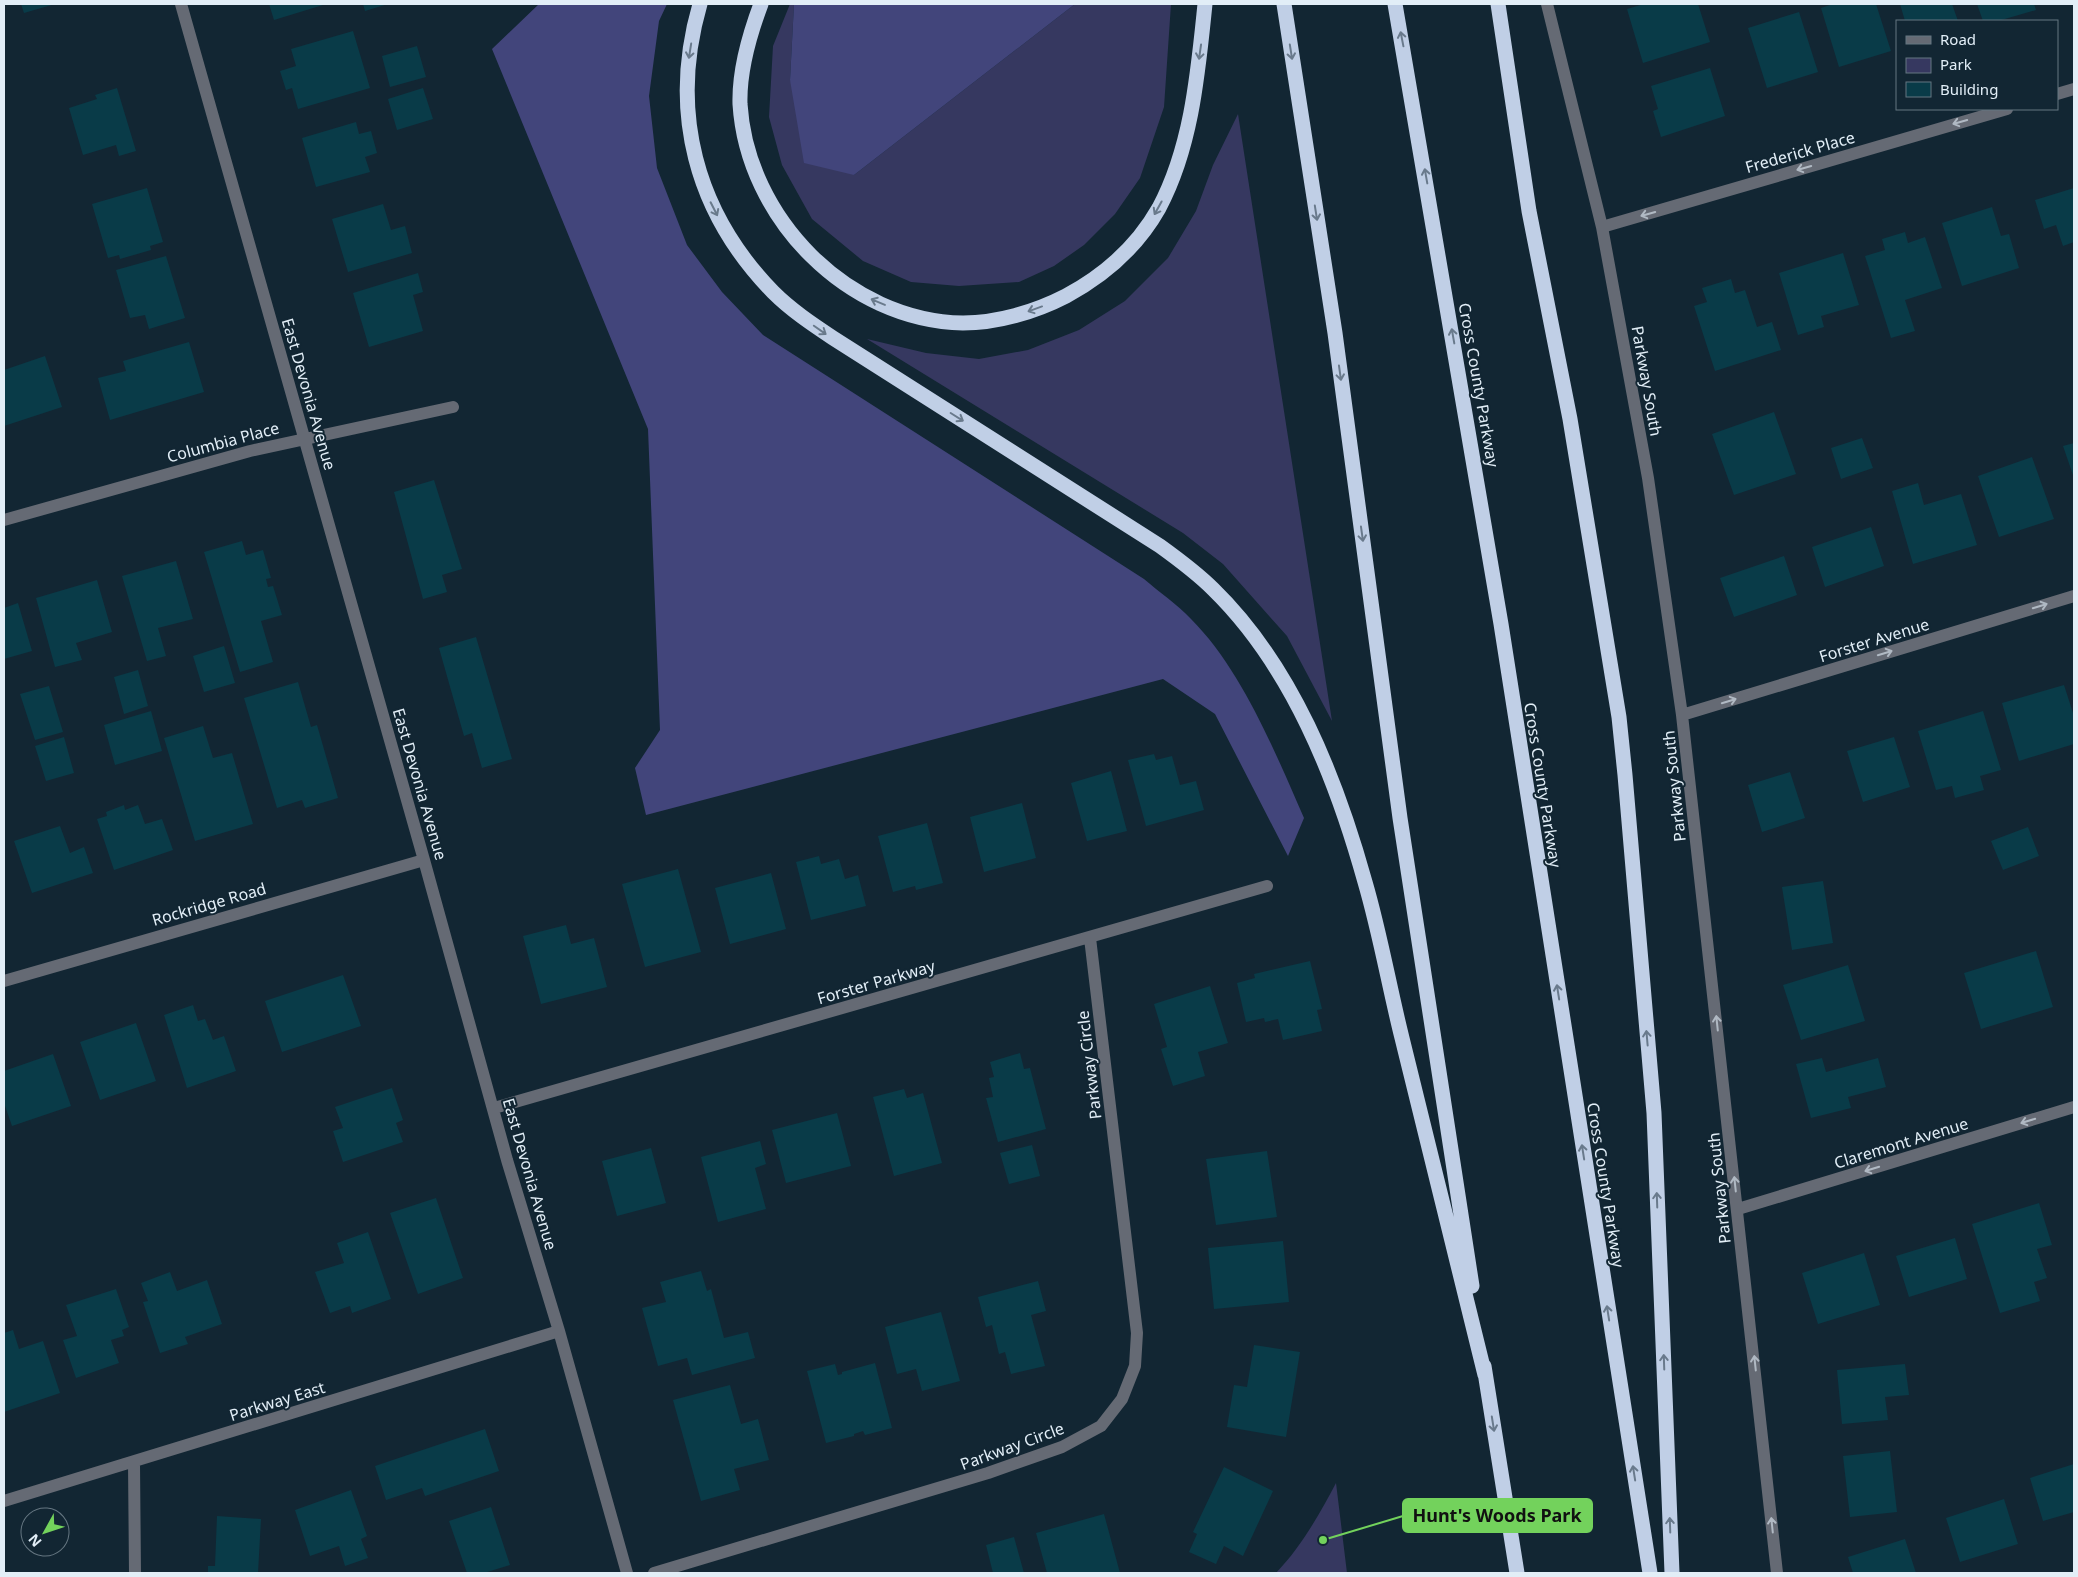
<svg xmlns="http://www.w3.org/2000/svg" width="2078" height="1577" font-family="'Noto Sans',sans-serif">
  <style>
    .green { fill: #363860 }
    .forest { fill: #42457b }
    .building { fill: #093b48 }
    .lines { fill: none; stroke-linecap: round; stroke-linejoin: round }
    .street { stroke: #656a74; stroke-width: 12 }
    .highway { stroke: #c0cfe6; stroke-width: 15 }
    .oneway { stroke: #697a8c }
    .oneway2 { stroke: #b0b9c3 }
    .labels { text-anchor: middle; stroke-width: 4; stroke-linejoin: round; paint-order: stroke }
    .street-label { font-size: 16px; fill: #e2eef7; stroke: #122633 }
    .leader { fill: none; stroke: #73d25c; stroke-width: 2 }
    .callout-dot { fill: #73d25c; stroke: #122633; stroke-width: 2 }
    .callout { fill: #73d25c; stroke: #73d25c; stroke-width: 2 }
    .callout-label { font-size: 18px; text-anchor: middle; font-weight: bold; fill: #111 }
  </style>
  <rect width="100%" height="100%" fill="#122633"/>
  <path class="green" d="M790,4H794L790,80L854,175L1075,4H1171L1164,107L1140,178L1115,214L1084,245L1054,266L1019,282L959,286L911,282L863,261L812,219L782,165L769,117L773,46Z
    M1238,114L1332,721L1287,636L1223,564L1183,533L867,339L926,353L979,359L1028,350L1079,330L1125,301L1168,258L1196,211L1213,165Z
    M1336,1483L1347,1573H1276C1301,1547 1319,1515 1336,1483Z"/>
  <path class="forest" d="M539,4H667L659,21L649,96L657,168L687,245L722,292L763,335L1144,579C1159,592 1177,604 1191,619C1242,670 1275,752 1304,818L1288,856L1215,714L1163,679L646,815L635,768L660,730L648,429L492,49Z
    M794,4H1075L854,175L804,163L790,80Z"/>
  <path class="building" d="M21,4H55L24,13Z
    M269,4H323V5L274,20Z
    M363,4H388L365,11Z
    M1644,4H1698L1710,42L1643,63L1627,9Z
    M1833,4H1876L1891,51L1839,67L1821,8Z
    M1900,4H1952L1958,21H1905Z
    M1977,4H2034L2036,10L1998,21H1983Z
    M1799,12L1818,72L1767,88L1748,28Z
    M353,31L370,88L298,109L292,88L286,90L280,71L296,66L291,49Z
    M417,46L426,77L390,87L382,56Z
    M1710,68L1725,116L1661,137L1653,111L1658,109L1651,86Z
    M117,88L136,151L119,156L116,145L83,155L69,108L97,99L95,95Z
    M423,88L433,119L397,130L388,99Z
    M356,122L359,134L371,131L377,153L365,157L370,172L316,187L302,138Z
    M147,188L163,242L150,246L151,250L120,259L119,255L108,258L92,204Z
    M2074,188V242L2063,246L2056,225L2044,229L2035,200Z
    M383,204L391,230L405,226L412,253L348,272L332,219Z
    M1992,207L2001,236L2009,234L2019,268L1962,286L1942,223Z
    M1905,232L1908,243L1925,237L1942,288L1905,300L1915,331L1891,338L1865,256L1885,250L1882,239Z
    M1843,253L1859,305L1821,316L1824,327L1798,335L1779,273Z
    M166,256L185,318L149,329L145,315L130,318L116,270Z
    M418,273L423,292L413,295L423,331L369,347L353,293Z
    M1731,279L1735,293L1745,290L1757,327L1772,322L1781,350L1715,371L1694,306L1707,302L1702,288Z
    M189,342L204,392L110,420L98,378L126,371L123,361Z
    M45,356L62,407L4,426V370Z
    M1774,412L1796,474L1734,495L1712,434Z
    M1862,438L1873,468L1841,479L1831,448Z
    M2074,443V478L2063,446Z
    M2032,457L2054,519L1999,537L1978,476Z
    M434,480L462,569L442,575L447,592L423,599L394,492Z
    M1918,483L1924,505L1961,494L1977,545L1913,564L1892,491Z
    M1871,527L1884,566L1825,587L1812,547Z
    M242,541L246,555L263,550L271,578L266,579L268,587L273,586L282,615L261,621L273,662L240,672L204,552Z
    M1784,556L1797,595L1734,617L1720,578Z
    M176,561L193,619L158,628L166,656L147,661L122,576Z
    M97,580L112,632L76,643L82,660L55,667L36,598Z
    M18,603L32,651L4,659V608Z
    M476,637L512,759L482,768L472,733L464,736L439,648Z
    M224,646L235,683L204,692L193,656Z
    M138,670L148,706L124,714L114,677Z
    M298,682L311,727L317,725L338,798L305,808L302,800L277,808L244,698Z
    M2064,685L2074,716V744L2019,761L2002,703Z
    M49,686L63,732L35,740L20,694Z
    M151,711L162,751L115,765L104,725Z
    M1983,711L2001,770L1980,776L1984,790L1955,798L1952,786L1936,790L1918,731Z
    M203,726L213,758L232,753L253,824L195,841L164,738Z
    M64,737L74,773L46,781L35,746Z
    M1894,737L1910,787L1863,802L1847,751Z
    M1154,754L1156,760L1172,756L1180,785L1196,781L1204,810L1146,826L1128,760Z
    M1111,771L1127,831L1087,841L1071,783Z
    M1790,772L1805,818L1762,832L1748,785Z
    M1022,803L1036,858L984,872L970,817Z
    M124,805L125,810L138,805L145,824L162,819L173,850L114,870L97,819L107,816L106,812Z
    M927,823L943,883L916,890L915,886L893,892L878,836Z
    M60,826L70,853L84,847L93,873L32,893L14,841Z
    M2028,827L2039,856L2003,870L1991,841Z
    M819,856L821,864L839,859L845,879L858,875L866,906L811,920L796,862Z
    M678,869L701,952L645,967L622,884Z
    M771,873L786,929L730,944L715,888Z
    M1823,881L1833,943L1792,950L1782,887Z
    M566,925L571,944L594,938L607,987L541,1004L523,936Z
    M2036,951L2053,1007L1981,1029L1964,973Z
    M1310,961L1322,1009L1317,1010L1322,1031L1283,1040L1278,1019L1265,1022L1264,1018L1246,1022L1237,983L1255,978L1254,974Z
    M1848,965L1865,1021L1801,1040L1783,985Z
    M343,975L361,1026L282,1052L265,1001Z
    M1210,986L1228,1043L1198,1052L1205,1076L1173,1086L1161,1049L1167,1047L1154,1004Z
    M193,1005L198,1021L205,1019L213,1040L224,1036L236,1071L187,1088L164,1015Z
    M136,1023L156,1081L100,1100L80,1042Z
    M1020,1053L1024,1069L1030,1068L1046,1129L998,1142L986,1098L993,1097L989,1078L994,1077L990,1062Z
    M53,1054L71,1106L12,1126L4,1103V1071Z
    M1822,1058L1826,1072L1878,1058L1886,1087L1848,1097L1851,1108L1811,1118L1796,1064Z
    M392,1088L403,1120L396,1123L403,1142L343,1162L333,1131L343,1128L335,1107Z
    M904,1089L907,1098L923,1093L942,1163L894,1176L873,1097Z
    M837,1113L851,1166L786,1183L772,1130Z
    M760,1141L766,1164L755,1168L766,1209L718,1222L701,1157Z
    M1032,1145L1040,1176L1009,1184L1000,1153Z
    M651,1148L666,1203L617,1216L602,1161Z
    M1267,1151L1277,1217L1216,1225L1206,1159Z
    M436,1198L463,1278L418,1294L390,1213Z
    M2039,1203L2052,1245L2037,1249L2047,1278L2034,1282L2040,1301L2000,1313L1972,1224Z
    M368,1232L391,1299L352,1313L350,1306L330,1313L315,1272L344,1263L337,1243Z
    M1955,1238L1967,1279L1909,1297L1896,1256Z
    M1283,1241L1289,1302L1214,1309L1208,1248Z
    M1864,1253L1880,1305L1818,1324L1802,1273Z
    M701,1271L707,1291L711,1289L724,1338L748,1332L755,1358L692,1375L687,1358L658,1366L642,1308L666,1302L660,1282Z
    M170,1272L177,1291L207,1280L222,1324L185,1337L188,1344L160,1353L143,1302L148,1301L141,1283Z
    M1038,1281L1046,1311L1031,1315L1045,1366L1011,1374L1005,1352L999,1354L992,1325L986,1327L978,1297Z
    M116,1289L129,1327L122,1330L124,1336L111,1340L119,1363L76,1378L63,1340L77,1336L66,1305Z
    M941,1312L960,1381L922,1391L916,1369L897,1374L885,1327Z
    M13,1330L19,1349L43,1341L60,1393L4,1412V1333Z
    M1254,1345L1300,1352L1286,1437L1227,1427L1234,1385L1247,1387Z
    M875,1363L892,1428L865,1435L863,1431L854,1434V1436L826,1443L807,1371L835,1364L838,1375L842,1374V1372Z
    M1905,1364L1909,1395L1885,1397L1888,1420L1842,1424L1837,1370Z
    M730,1385L741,1424L758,1419L769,1460L734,1469L740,1490L701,1501L673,1400Z
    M485,1429L499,1471L425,1496L422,1488L386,1500L375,1466Z
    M1890,1451L1897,1512L1850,1517L1843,1456Z
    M2074,1464V1512L2043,1521L2030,1478Z
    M1224,1467L1273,1491L1243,1556L1224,1546L1216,1564L1189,1552L1197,1534L1193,1532Z
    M351,1490L367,1536L361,1539L368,1558L345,1566L339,1546L310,1556L295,1510Z
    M2004,1499L2018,1544L1960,1562L1946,1518Z
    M491,1507L510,1565L484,1573H467L449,1521Z
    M1104,1514L1120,1573H1047L1036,1533Z
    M217,1516L261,1519L258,1573H208V1566H215Z
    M1014,1537L1024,1573H993L986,1545Z
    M1905,1539L1916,1573H1853L1848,1557Z"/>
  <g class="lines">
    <path class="street" d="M181,4L424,860L507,1160L559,1331L627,1573
      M1547,4L1602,227L1648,478L1682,715L1777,1573
      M2057,94L2074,89
      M1602,227L2007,109
      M4,520L250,451L453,407
      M1682,715L2074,596
      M4,981L424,860
      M494,1108L1267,886
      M1738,1209L2074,1107
      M134,1463L135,1573
      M4,1501L559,1331
      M654,1573L988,1473L1062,1447L1101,1426L1122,1399L1135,1366L1137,1333L1090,938"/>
    <path class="highway" d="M700,4C669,111 695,212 773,292C791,310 812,324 833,338L1160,546C1178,559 1197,573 1213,589C1292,666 1336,778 1365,882C1380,933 1389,986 1402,1038C1430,1150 1457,1263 1485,1375
      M761,4C749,36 739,70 740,104C747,218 848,321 963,323C997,323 1035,312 1066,296C1105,275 1137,247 1159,208C1192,146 1198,72 1205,4
      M1284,4L1335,333L1400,818L1472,1286
      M1395,4L1501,624L1650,1573
      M1498,4L1529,211L1570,419L1619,717L1625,775L1654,1113L1672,1573
      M1484,1366L1517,1573"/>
  </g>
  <defs><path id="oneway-shaft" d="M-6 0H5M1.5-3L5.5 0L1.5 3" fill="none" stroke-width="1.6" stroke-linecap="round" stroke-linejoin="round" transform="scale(1.25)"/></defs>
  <g class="oneway">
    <use href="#oneway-shaft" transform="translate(1402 39) rotate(-101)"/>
    <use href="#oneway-shaft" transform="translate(690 51) rotate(99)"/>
    <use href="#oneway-shaft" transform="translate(1200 52) rotate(98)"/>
    <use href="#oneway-shaft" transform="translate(1291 52) rotate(81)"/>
    <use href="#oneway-shaft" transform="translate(1426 176) rotate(-100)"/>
    <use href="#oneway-shaft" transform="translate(1158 208) rotate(119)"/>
    <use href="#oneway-shaft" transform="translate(714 209) rotate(63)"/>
    <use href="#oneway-shaft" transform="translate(1316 213) rotate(81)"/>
    <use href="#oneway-shaft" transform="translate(878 302) rotate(-157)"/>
    <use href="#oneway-shaft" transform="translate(1035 309) rotate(160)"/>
    <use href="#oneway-shaft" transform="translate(820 330) rotate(35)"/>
    <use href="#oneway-shaft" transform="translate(1453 336) rotate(-100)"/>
    <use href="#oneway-shaft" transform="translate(1340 373) rotate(82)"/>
    <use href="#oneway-shaft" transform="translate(957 417) rotate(32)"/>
    <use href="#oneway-shaft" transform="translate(1362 534) rotate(82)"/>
    <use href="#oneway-shaft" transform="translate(1558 992) rotate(-99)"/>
    <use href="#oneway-shaft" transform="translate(1647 1038) rotate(-95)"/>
    <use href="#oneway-shaft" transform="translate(1583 1152) rotate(-99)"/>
    <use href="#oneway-shaft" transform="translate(1657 1200) rotate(-92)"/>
    <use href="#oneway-shaft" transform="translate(1608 1313) rotate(-99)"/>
    <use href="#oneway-shaft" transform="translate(1664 1362) rotate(-92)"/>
    <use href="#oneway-shaft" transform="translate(1493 1424) rotate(81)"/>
    <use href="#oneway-shaft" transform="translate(1634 1473) rotate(-99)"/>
    <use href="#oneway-shaft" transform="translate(1670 1525) rotate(-92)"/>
  </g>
  <g class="oneway2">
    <use href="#oneway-shaft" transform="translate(1960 122) rotate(164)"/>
    <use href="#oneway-shaft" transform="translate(1804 168) rotate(164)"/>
    <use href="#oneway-shaft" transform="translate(1648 214) rotate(164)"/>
    <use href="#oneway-shaft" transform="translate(2040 606) rotate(-17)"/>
    <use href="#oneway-shaft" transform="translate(1885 653) rotate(-17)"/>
    <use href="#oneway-shaft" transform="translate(1729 701) rotate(-17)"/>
    <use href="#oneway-shaft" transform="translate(1717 1023) rotate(-96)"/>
    <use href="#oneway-shaft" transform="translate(2028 1121) rotate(163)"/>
    <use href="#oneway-shaft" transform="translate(1872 1169) rotate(163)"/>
    <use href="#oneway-shaft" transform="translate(1735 1184) rotate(-96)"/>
    <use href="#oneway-shaft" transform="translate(1755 1363) rotate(-96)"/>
    <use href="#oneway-shaft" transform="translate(1772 1525) rotate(-96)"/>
  </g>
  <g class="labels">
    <g class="street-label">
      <text transform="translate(1800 152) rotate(-16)" y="6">Frederick Place</text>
      <text transform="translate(1647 381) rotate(80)" y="6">Parkway South</text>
      <text transform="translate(1479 385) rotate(80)" y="6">Cross County Parkway</text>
      <text transform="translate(309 394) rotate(74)" y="6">East Devonia Avenue</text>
      <text transform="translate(223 442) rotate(-15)" y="6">Columbia Place</text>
      <text transform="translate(1874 640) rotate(-17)" y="6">Forster Avenue</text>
      <text transform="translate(420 784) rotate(74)" y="6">East Devonia Avenue</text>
      <text transform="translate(1543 785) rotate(81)" y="6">Cross County Parkway</text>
      <text transform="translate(1674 786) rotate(-96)" y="6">Parkway South</text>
      <text transform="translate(209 904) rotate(-16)" y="6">Rockridge Road</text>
      <text transform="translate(876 982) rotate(-16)" y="6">Forster Parkway</text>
      <text transform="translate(1089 1065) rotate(-97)" y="6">Parkway Circle</text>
      <text transform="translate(1901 1143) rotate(-17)" y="6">Claremont Avenue</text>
      <text transform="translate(530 1174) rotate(74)" y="6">East Devonia Avenue</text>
      <text transform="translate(1606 1185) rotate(81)" y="6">Cross County Parkway</text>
      <text transform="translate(1719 1188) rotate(-96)" y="6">Parkway South</text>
      <text transform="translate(277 1401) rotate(-17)" y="6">Parkway East</text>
      <text transform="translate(1012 1446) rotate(-20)" y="6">Parkway Circle</text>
    </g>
  </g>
  <path class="leader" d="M1323 1540L1403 1516"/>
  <circle class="callout-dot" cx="1323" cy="1540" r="5"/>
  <rect class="callout" x="1403" y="1499" width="189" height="33" rx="5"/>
  <g class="callout-label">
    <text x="1497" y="1522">Hunt's Woods Park</text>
  </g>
  <rect width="2078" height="1577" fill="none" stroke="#e2eef7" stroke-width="10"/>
  <rect x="1896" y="20" width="162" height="90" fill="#122633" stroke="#657681"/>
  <rect x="1906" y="36" width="25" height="8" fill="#656a74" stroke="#657681"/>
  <text x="1940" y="45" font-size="15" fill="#e2eef7">Road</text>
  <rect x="1906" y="58" width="25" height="15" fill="#363860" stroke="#657681"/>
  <text x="1940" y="70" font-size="15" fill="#e2eef7">Park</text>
  <rect x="1906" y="82" width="25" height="15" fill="#093b48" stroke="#657681"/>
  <text x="1940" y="95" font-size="15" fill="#e2eef7">Building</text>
  <g transform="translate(45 1532) rotate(230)"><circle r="24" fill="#122633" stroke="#657681"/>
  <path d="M0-4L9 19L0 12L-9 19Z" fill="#73d25c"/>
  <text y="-8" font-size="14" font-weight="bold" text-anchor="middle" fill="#e2eef7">N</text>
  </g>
</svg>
